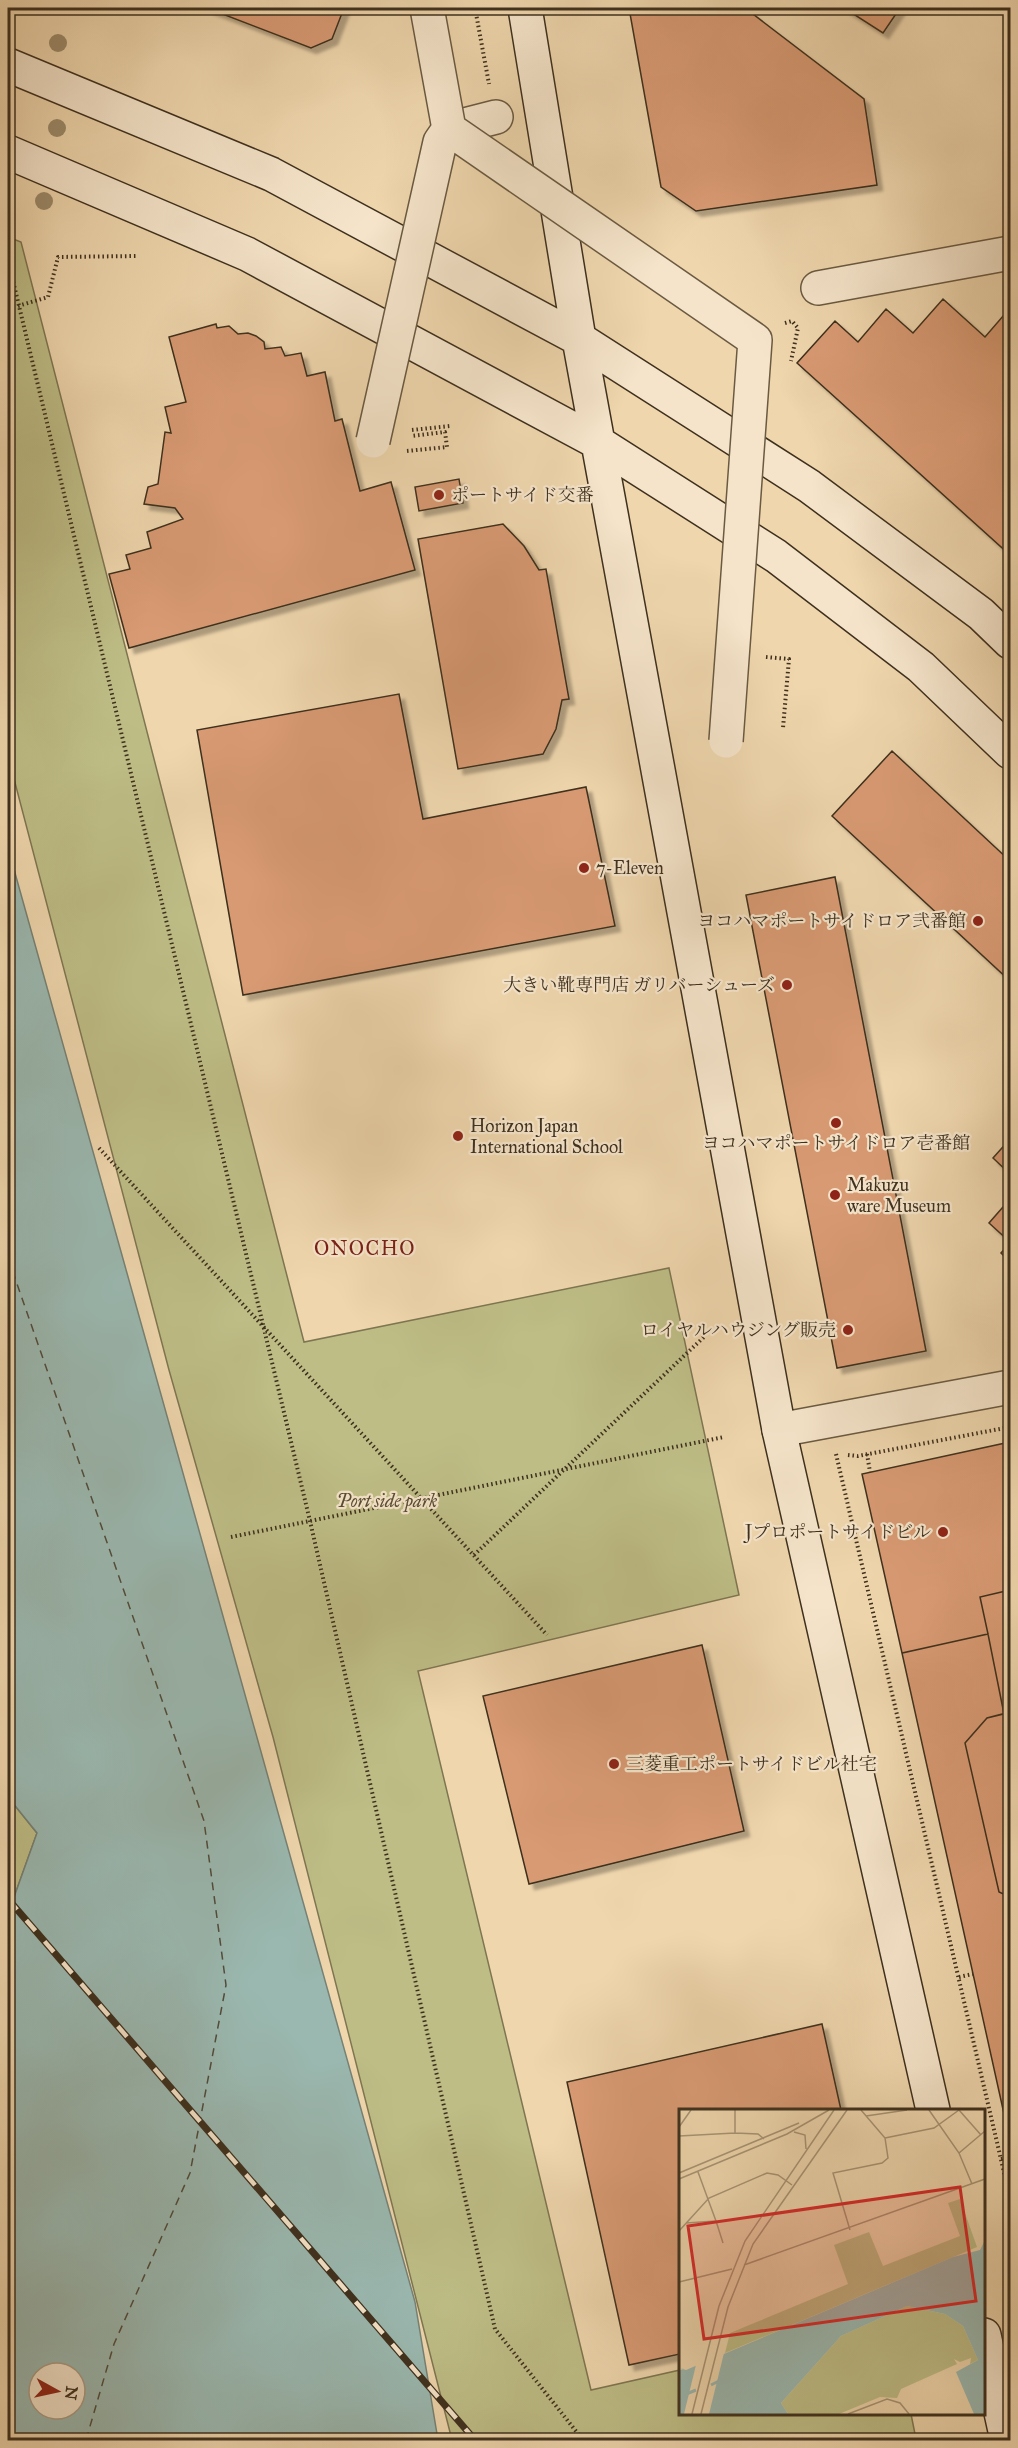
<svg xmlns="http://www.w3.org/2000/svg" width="1018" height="2448" font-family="'IM FELL Great Primer','Noto Serif JP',serif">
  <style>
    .green { fill: #bebd86; stroke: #7e7652; stroke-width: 1.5 }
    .water { fill: #9ab8b0; stroke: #758276; stroke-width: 1.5; fill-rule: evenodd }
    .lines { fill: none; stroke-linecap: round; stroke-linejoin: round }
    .ferry { stroke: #504b3b; stroke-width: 1.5; stroke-dasharray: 8 6; stroke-linecap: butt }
    .building { fill: #d89a73; stroke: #3e301e; stroke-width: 1.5; filter: url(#shadow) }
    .street-casing { stroke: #6a5a42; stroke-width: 36 }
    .secondary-casing { stroke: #3e301e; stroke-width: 36 }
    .path { stroke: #3e301e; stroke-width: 4; stroke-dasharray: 1.5 3; stroke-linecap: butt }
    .street { stroke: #f5e4ca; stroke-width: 33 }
    .secondary { stroke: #f5e4ca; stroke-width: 33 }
    .rail-casing { stroke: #3e301e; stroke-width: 7 }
    .rail { stroke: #f5e4ca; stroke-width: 4.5; stroke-dasharray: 14; stroke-linecap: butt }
    .street-bridge-casing { stroke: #6a5a42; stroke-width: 36; stroke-linecap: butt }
    .street-bridge { stroke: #f5e4ca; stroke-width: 33 }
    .tree { fill: #9c8a6a }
    .poi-dot { fill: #8f2418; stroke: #f5e4ca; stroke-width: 2 }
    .labels { text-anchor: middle; stroke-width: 4.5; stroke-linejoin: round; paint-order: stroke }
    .poi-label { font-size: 18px; fill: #3e301e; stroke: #f5e4ca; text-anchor: start }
    .park-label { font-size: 18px; font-style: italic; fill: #584c33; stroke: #f5e4ca }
    .neighbourhood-label { font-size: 20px; letter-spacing: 1.5px; fill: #7a1f14; stroke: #f5e4ca }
    .inset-river { fill: none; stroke: #9ab8b0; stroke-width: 3 }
    .inset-road { fill: none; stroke: #a89474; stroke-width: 1.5 }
    .view { fill: #d62828; fill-opacity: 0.15; stroke: #d62828; stroke-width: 3 }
    .inset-edge { fill: none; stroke: #3e301e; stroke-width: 3 }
  </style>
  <defs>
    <filter id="shadow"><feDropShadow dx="5.5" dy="5.5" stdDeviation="1.5" flood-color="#0004"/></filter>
  </defs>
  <rect width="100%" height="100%" fill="#efd6ad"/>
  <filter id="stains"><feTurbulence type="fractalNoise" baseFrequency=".00333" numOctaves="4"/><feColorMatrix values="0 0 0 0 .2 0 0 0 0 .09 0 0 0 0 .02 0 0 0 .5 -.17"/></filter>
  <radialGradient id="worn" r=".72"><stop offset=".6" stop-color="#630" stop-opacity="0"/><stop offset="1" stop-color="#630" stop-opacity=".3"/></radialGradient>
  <path class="green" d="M8,237L21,242L304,1342L669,1268L739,1595L418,1671L591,2390L680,2370V2414H911L915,2434L884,2440H452L273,1737L169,1370L8,756Z
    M8,1797L37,1833L8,1914Z"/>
  <path class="water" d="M8,848L415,2302L438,2440H8V1914L37,1833L8,1797ZM39,2373H75V2409H39Z"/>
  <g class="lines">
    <path class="ferry" d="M8,1258L204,1821L226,1985L190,2173L114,2344L86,2440"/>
  </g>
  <path class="building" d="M207,8H344L332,39L311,48Z
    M629,8H745L864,99L877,185L696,211L661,187Z
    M844,8H900L883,33Z
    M943,299L985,337L1010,308V555L797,363L835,321L858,342L886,309L913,333Z
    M216,324L217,328L229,326L238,334L248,333L256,336L264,342L265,349L281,347L285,356L301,353L307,376L325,372L335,421L342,419L360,491L391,482L415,570L129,648L109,574L130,569L126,555L151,548L147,532L183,519L175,508L144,504L148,487L158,484L165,432L171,433L165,407L186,402L169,337Z
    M459,479L463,503L419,511L415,487Z
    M503,524L524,546L539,570L546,569L569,699L562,700L556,729L543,754L458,769L418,539Z
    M399,694L423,819L586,787L615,926L243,995L197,730Z
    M892,751L1010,861V981L832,816Z
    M835,877L926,1351L837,1368L746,895Z
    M1010,1139V1174L993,1158Z
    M1010,1199V1242L989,1223Z
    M1010,1243V1262L1001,1253Z
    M1010,1442V1590L980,1597L988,1634L902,1653L862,1474Z
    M1010,1590V2141L902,1653L988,1634L980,1597Z
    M988,1634L1004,1714L987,1718L965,1743L999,1892L1010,1897V2141L902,1653Z
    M702,1645L744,1831L529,1884L483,1696Z
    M1010,1712V1897L999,1892L965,1743L987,1718Z
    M822,2024L841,2110H680V2354L629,2365L567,2082Z"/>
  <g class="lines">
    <g class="street-casing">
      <path id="street" d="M449,129L496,117
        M818,288L1010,253
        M779,1430L1010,1387"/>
    </g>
    <g class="secondary-casing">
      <path id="secondary" d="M525,8L579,339L779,1430L933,2110
        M8,65L271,174L579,339L809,486L981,614L1010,642
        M8,152L247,254L597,442L776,556L921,667L1010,752
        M984,2335L1007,2440"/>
    </g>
    <path class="path" d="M475,8L489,84
      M8,260L310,1521L495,2329L583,2440
      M18,306L48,297L58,257L137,256
      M785,323L792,321L798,328L791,361
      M412,430L450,426
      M407,451L447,447L445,432L411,436
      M766,657L789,659L783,728
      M99,1148L547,1635
      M836,1454L1010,2198
      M867,1454L870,1472
      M848,1455L858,1456L1010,1427
      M231,1537L724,1437
      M474,1555L705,1336
      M959,1977L973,1974
      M1001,2159L1010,2157"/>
    <use href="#street" class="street"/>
    <use href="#secondary" class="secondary"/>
    <g class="rail-casing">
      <path id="rail" d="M8,1899L475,2440"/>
    </g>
    <use href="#rail" class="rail"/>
    <g class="street-bridge-casing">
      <path id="street-bridge" d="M449,129L755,340L726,741
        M373,441L440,142L449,129L427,8"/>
    </g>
    <use href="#street-bridge" class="street-bridge"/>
  </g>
  <g class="tree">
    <circle cx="58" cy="43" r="9"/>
    <circle cx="57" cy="128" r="9"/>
    <circle cx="44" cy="201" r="9"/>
  </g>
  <g class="poi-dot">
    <circle cx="439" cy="495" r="6"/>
    <circle cx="584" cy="868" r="6"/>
    <circle cx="978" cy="921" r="6"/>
    <circle cx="787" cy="985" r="6"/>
    <circle cx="836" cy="1123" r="6"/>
    <circle cx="458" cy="1136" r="6"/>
    <circle cx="835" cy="1195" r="6"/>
    <circle cx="848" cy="1330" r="6"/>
    <circle cx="943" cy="1532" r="6"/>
    <circle cx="614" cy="1764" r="6"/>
  </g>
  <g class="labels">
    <g class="poi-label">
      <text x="451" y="501">ポートサイド交番</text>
      <text x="596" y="874">7-Eleven</text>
      <text x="966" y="927" text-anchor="end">ヨコハマポートサイドロア弐番館</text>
      <text x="775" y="991" text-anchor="end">大きい靴専門店 ガリバーシューズ</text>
      <text x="470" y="1132">Horizon Japan<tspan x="470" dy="21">International School</tspan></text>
      <text x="836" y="1149" text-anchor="middle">ヨコハマポートサイドロア壱番館</text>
      <text x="847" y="1191">Makuzu<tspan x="847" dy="21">ware Museum</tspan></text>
      <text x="836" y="1336" text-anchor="end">ロイヤルハウジング販売</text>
      <text x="931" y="1538" text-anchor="end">Jプロポートサイドビル</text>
      <text x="626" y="1770">三菱重工ポートサイドビル社宅</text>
    </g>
    <g class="park-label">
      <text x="387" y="1507">Port side park</text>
    </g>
    <g class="neighbourhood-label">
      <text x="365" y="1255">ONOCHO</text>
    </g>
  </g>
  <g transform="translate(679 2109)">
    <rect width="306" height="306" fill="#efd6ad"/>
    <path d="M281,90L298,138L46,244L51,224L169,175L155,136L190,123L204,157L281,127L269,94ZM228,197L266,205L284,217L299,251L291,255L292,249L281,253L275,250L278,255L222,280L218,289L201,288L160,305H109L102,294L162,227Z" fill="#bebd86"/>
    <path d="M306,131V305H295L277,263L299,251L284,217L266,205L228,197L162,227L102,294L109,305H0V261L5,260L0,259L7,261L274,148L301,141Z" fill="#9ab8b0"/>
    <path d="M45,244L30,305H5L17,256Z" fill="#efd6ad"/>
    <path class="inset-river" d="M32,276L224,179L242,174L263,175L297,182L306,195M0,288L17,281"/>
    <path class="inset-road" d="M250,1L280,44L293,75M280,1L302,26M187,7L228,1M0,18L12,1M115,23L126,26L127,40M56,24V1M0,27L56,24L79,25L85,30M206,29L255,19L280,1M280,44L306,22M0,64L120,14M0,70L108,25L150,1M37,112L44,134M7,114L37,112L19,63M171,121L154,64L203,54L209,49L206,29L182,1M0,122L30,89L88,64L99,66L113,76M65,156L306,70M0,173L53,160M13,305L40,197L66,132L155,1M22,305L49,198L74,135L168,1M169,305L208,290L221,294L230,305"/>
    <path class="view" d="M281,78L297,192L25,230L9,117Z"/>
    <rect width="306" height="306" class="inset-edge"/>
  </g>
  <rect width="1018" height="2448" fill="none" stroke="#efd6ad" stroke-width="30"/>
  <rect x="9" y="9" width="1000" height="2430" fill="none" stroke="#3e301e" stroke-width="3"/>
  <rect x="15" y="15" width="988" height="2418" fill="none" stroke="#3e301e" stroke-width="1.5"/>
  <g transform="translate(57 2391) rotate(98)"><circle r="28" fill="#f5e4ca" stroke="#ac9c85" stroke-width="1.5"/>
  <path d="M0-4.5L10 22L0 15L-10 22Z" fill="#8f2418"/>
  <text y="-9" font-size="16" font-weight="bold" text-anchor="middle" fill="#3e301e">N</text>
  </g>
  <rect width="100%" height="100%" filter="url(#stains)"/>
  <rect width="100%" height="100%" fill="url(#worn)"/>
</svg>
